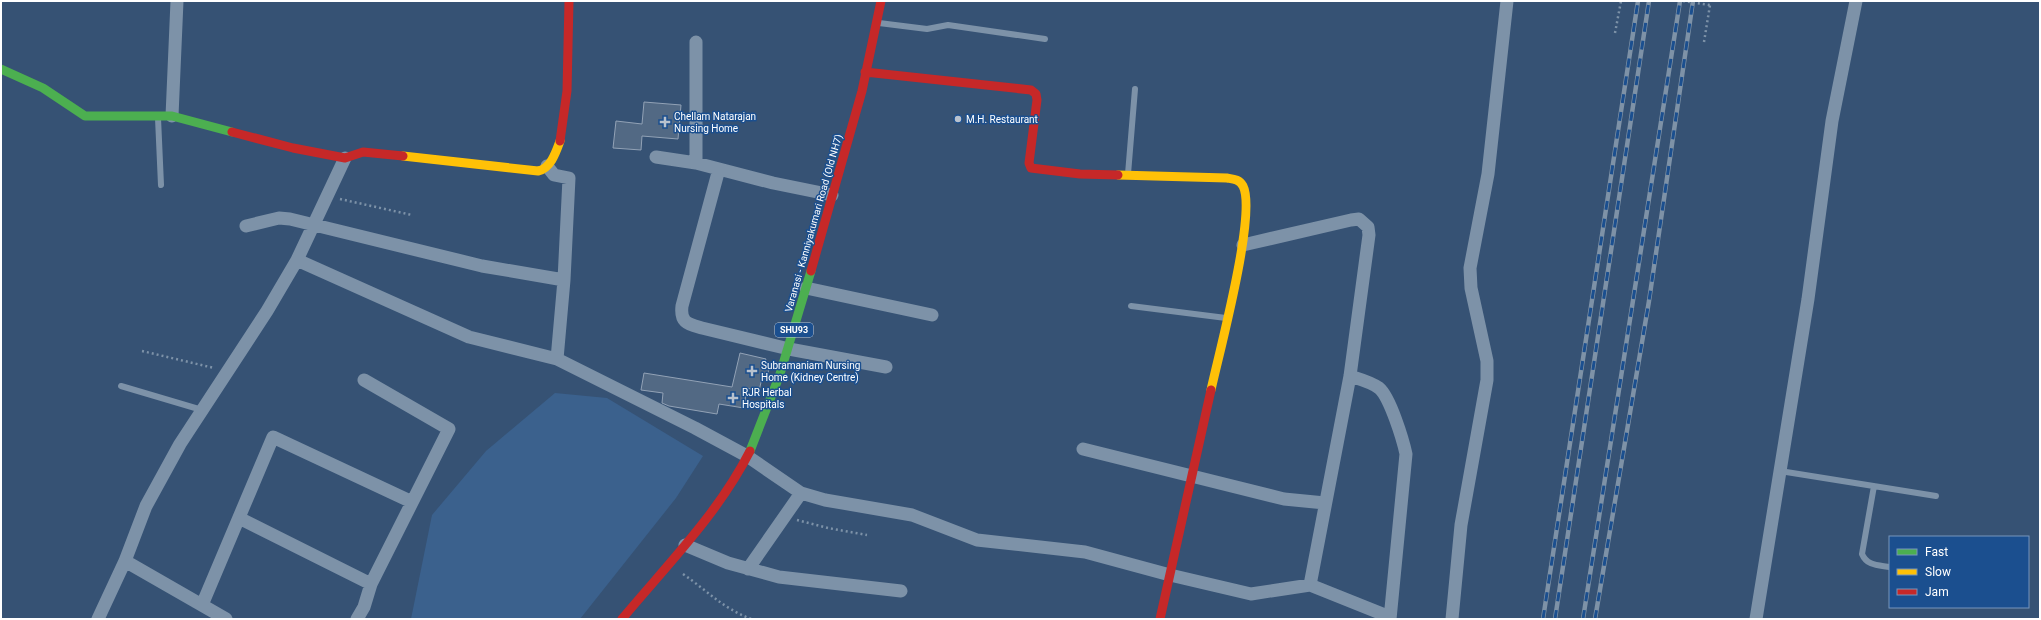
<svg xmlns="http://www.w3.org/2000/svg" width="2041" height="620" font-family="Roboto,sans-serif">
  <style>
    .water { fill: #3b618d }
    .building { fill: #526984; stroke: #92a2b6 }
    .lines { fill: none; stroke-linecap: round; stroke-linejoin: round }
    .path { stroke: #7d92a8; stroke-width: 2.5; stroke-dasharray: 2 3; stroke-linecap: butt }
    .lane { stroke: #7d92a8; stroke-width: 6 }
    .street { stroke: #7d92a8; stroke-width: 13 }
    .fast { stroke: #4caf50; stroke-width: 9 }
    .slow { stroke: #ffc107; stroke-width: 9 }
    .jam { stroke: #c62828; stroke-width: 9 }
    .rail-casing { stroke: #7e92a7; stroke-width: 4.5 }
    .rail { stroke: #1b4f8f; stroke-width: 3; stroke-dasharray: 9; stroke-linecap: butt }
    .path-bridge { stroke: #7d92a8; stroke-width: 2.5; stroke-dasharray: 2 3; stroke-linecap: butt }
    .poi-dot { fill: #b9c2ce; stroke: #1b4f8f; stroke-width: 1.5 }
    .labels { text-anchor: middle; stroke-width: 3; stroke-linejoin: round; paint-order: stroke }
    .shield { fill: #1b4f8f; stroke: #bbcadd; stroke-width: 1 }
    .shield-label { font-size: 9px; font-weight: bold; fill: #fff }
    .poi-label { font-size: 10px; fill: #fff; stroke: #1b4f8f; text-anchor: start }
    .street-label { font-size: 10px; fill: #fff; stroke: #1b4f8f }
  </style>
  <rect width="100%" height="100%" fill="#365274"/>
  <path class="water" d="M555,393L607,398L703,456L676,498L580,619H411L432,515L486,451Z"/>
  <path class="building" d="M644,102L681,105L678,139L642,136L641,150L613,148L616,121L642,124Z
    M740,353L766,359L764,364L770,366L766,379L762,378L759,391L747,388L744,408L719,404L717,414L669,406L662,403L663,393L641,390L644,373L732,387Z"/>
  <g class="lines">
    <path class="path" d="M1615,33L1621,1
      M1704,42L1710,5
      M340,199L412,215
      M142,351L214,368
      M797,520L828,528L867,535
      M683,574C709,592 721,607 751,619"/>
    <path class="lane" d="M879,23L927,29L948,25L1045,39
      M158,118L161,185
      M1128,174L1135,89
      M1131,306L1226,318
      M121,386L202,410
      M1780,471L1936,496
      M1874,486L1862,554C1867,566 1878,565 1890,567"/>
    <path class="street" d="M172,116L177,1
      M656,157L696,163V42
      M696,163L773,183L832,195
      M547,166L554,175L569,178L564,280
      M719,169L682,306C680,323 688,324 702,328L789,349L886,367
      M246,226L279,218L290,219L482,266L564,280L557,359L469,337L297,260
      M1243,245L1351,220L1359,219L1368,227L1369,235L1350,376L1310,585
      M806,288L932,315
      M557,359L695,428L747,456L801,493L825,500L912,515L977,540L1085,552L1170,575L1251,594L1310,585L1390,617
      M1350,376C1359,379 1371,382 1379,388C1390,397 1403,440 1406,454L1390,619
      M1083,449L1284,499L1325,503
      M239,518L371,584
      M685,545L728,563L779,577L901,591
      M125,561L226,619
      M748,569L801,493
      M202,605L273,437L412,502
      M98,619L125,561L146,506L180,444L267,311L297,260L345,158
      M357,619L364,607L371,584L449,429L364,380
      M1452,619L1461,525L1487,380V361L1471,288L1470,268L1488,174L1507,1
      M1756,619L1808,299L1832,121L1856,1"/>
    <path class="fast" d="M1,69L43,88L85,116H172L232,132
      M750,451L780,374L811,271"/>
    <path class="slow" d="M403,156L538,171C551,168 556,152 560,141
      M1118,175L1227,178C1233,179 1239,179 1243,186C1257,213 1219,353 1211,390"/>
    <path class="jam" d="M865,72L1031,90L1036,94L1037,100L1029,163L1031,168L1080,174L1118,175
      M232,132L293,148L345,158L363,152L403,156
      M560,141L567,91L569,1
      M811,271L862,91L881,1
      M622,619C667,565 718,514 750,451
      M1160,619L1211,390"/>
    <g class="rail-casing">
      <path id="rail" d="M1543,619L1638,1
        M1555,619L1649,1
        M1583,619L1680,1
        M1595,619L1649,301L1693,1"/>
    </g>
    <use href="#rail" class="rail"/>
    <path class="path-bridge" d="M1683,1L1710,5"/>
  </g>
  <g class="poi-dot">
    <circle cx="958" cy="119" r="4"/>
    <path d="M663 116h4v4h4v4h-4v4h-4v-4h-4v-4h4z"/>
    <path d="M750 365h4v4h4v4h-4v4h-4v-4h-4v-4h4z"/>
    <path d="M731 392h4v4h4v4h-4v4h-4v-4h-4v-4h4z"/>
  </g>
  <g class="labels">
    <rect class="shield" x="775" y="323" width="38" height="14" rx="3"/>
    <g class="shield-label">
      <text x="794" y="333">SHU93</text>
    </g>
    <g class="poi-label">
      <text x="674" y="120">Chellam Natarajan<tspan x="674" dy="12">Nursing Home</tspan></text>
      <text x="966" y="123">M.H. Restaurant</text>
      <text x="761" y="369">Subramaniam Nursing<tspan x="761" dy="12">Home (Kidney Centre)</tspan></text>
      <text x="742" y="396">RJR Herbal<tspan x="742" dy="12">Hospitals</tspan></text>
    </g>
    <g class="street-label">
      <text transform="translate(813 223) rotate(-74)" y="4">Varanasi - Kanniyakumari Road (Old NH7)</text>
    </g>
  </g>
  <rect width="2041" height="620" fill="none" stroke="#ffffff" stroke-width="4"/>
  <rect x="1889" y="536" width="140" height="72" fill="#1b4f8f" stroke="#7695bc"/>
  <rect x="1897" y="549" width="20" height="6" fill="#4caf50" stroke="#7695bc"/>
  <text x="1925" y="556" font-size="12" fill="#ffffff">Fast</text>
  <rect x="1897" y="569" width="20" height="6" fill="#ffc107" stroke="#7695bc"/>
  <text x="1925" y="576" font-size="12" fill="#ffffff">Slow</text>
  <rect x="1897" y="589" width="20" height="6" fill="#c62828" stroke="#7695bc"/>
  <text x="1925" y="596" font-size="12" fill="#ffffff">Jam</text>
</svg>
